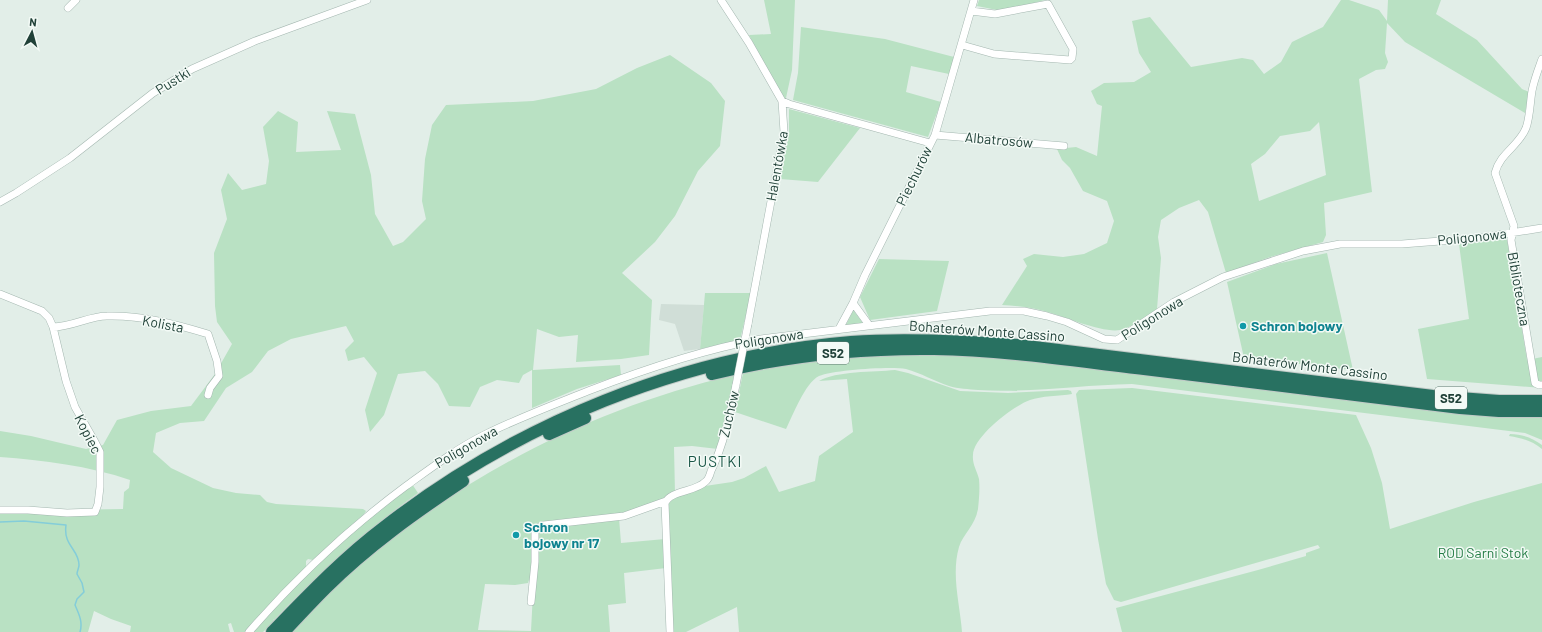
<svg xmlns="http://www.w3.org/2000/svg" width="1542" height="632" font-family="Barlow,sans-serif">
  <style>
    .built { fill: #d0ded7 }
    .green { fill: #b9e1c3; fill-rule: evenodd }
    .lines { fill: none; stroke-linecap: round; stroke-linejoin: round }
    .stream { stroke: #84cdd9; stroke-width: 1.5 }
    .street-casing { stroke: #a4b7b0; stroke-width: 8 }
    .highway-casing { stroke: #c1cac7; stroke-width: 14 }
    .street { stroke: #fff; stroke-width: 7 }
    .highway { stroke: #287161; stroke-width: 12 }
    .street-bridge-casing { stroke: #a4b7b0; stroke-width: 8; stroke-linecap: butt }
    .street-bridge { stroke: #fff; stroke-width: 7 }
    .culture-dot { fill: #0f9aa8; stroke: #f3faf6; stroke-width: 1.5 }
    .labels { text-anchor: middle; stroke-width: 3; stroke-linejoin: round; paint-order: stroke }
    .shield { fill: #f3faf6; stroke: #5f7871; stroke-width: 1 }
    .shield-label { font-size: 13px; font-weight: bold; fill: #204138 }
    .street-label { font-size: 14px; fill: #204138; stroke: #f3faf6 }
    .culture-label { font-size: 14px; font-weight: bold; fill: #0d838f; stroke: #f3faf6; text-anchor: start }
    .park-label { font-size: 14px; fill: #257d46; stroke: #f3faf6 }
    .neighbourhood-label { font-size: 15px; letter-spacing: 1px; fill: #195646; stroke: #f3faf6 }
  </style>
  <rect width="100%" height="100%" fill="#e2eee8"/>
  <path class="built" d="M661,304L704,305L700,349L684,351L675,324L659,320Z"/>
  <path class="green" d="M764,0H795L792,70L786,98L782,97L749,35L771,34Z
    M979,0H1045L1002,11L977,6Z
    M1341,0H1349L1379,10L1387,21L1388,0H1441L1436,14L1477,40L1522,89L1529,92L1525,113L1405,42L1387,23L1385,53L1388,62L1385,69L1376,70L1359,79L1372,192L1324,203L1326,235L1323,242L1270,257L1226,273L1208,212L1199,200L1179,208L1161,220L1158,237L1161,258L1157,309C1146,317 1133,327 1120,330C1103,333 1068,318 1051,313C1035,308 1019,306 1002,305L1027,266L1023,259L1034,254L1063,257L1084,254L1107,243L1114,221L1107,201L1083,191L1070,168L1062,160L1057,149L1076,147L1097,156L1102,106L1097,104L1091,91L1104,83L1134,82L1151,72L1139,53L1132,21L1150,17L1191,67L1242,58L1253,60L1264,74L1281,62L1292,42L1323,27ZM1319,122L1326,175L1259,201L1251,164L1265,154L1280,136L1310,131Z
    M801,27L885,39L954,57L949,74L911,66L906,92L941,102L928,137L793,100L798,73Z
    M670,55L711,83L725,101L720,146L698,171L675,216L655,242L622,273L652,300L649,355L621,359L576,362L578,335L559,337L537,329L533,370L620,365L621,375L577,389L532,408V370L523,375L519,383L497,380L480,387L470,407L449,406L438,384L425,371L398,374L384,415L370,432L365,410L377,373L364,357L348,361L345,350L354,341L346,326L291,339L268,351L252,372L226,388L204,421L180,423L156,433L153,452L171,468L213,488L236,493L260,495L267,502L276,504L363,509L366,511L364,514L313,560L308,559L306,561V567L245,632H234L231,623L228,624L230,632H130L131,626L111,619L94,611L88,632H0V511L123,509L124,492L129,488L130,480C89,466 43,460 0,457V431L31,436L86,449L103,445L117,420L151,411L191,406L215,374L232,344L217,322L215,306L214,253L227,219L221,190L228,173L242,190L266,184L269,161L263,127L278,111L298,122L296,152L341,150L327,111L355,114L371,175L375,214L393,246L403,242L426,219L422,201L425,159L432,125L446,105L533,101L596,89L637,68Z
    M789,109L860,128L818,182L780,179L789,131Z
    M1507,239L1527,360L1542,357V388L1427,379L1418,329L1469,319L1459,244Z
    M1327,253L1353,370L1244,358L1227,282L1276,264Z
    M879,259L949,261L937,311L870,320L860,297Z
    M705,293H751L740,340L700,349Z
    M853,311H854L862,322V323L846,325Z
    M928,354L961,355L1025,360L1471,415L1508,417H1542V440L1525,433L1132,384C1081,385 1030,393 978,390C969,389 958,389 949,386C934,381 921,373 906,369C891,366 834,370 819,376C805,383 793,415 786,429L735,412L743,373C806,361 864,355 928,354Z
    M895,370L908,373L960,391L1008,393L1068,390L1071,391L1072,394C1060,396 1041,396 1030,400C1013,406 973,437 973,455C972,464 977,471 979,479C980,489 979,499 978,509C975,526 963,534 959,547C951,575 960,604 962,632H739L737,607L686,632H671L666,508L670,500L705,486L732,482L744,478L766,466L779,492L815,481L819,456L853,432L847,379L819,381C836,371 874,372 895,370Z
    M734,375L727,416L718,449L692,446L674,447L675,494L665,499L624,514L540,525L534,532L532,580H529L528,583L515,585L485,584L478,630L531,631L536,535L538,530L543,527L619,518L621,543L665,539L666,568L624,573L626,603L608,605L610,632H291C313,609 334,586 358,566C466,473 595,408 734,375Z
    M1132,388L1356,415L1371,448L1382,483L1390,529L1474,502L1542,483V632H1122L1116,608L1258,570L1306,556V553L1320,548L1318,545L1121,602L1114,600L1106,584L1098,539L1076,394L1079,390Z
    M1510,434C1522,434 1533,438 1542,445V449C1532,441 1522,438 1509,436Z
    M412,484L418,493C366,530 319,573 274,620L273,619L274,621L263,632H252L294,586L361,523Z"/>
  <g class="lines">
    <path class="stream" d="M0,522L24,521L66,525C63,546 79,549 79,565C79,568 77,571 77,574L82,583L84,592L77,599L75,605C79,614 83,622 80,632"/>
    <g class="street-casing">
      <path id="street" d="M721,0L749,43L782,101L784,132L748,324
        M68,8L76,0
        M962,45L994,54L1070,60L1072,58L1073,49L1048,4L995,14L971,11
        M1542,59C1538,70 1534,80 1532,91C1530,103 1530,117 1526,128C1519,146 1500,153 1495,173L1514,226L1511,240L1535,383L1539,385H1542
        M782,101L789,104L930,143
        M935,135L1064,146
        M0,202L16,193L70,158L153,93L192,69L255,41L367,0
        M0,294L42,311L49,318L53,327L66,381L75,407L95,442L100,452V487L98,504L95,512L67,513L28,510H0
        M853,303L869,325
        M53,327C72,327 89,316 107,316C142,315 175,324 208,334L217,361L219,376L210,388L208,395
        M839,329L853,303L865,275L935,135L974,0
        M531,602L535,562V533L537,528L544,525L624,516L666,501
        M249,632C296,578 348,529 406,486C431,468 456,449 484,435C518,418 553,405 588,391C645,369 701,350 761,339L990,311H1024L1047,316L1067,322L1104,339L1117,340L1174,302L1223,277L1303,251L1340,244H1402L1479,238L1542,228
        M670,632L665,503C671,490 695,492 705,482C708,480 710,475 711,471C724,444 730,414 736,385"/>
    </g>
    <g class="highway-casing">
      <path id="highway" d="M712,374C785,356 859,348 934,349C1004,350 1075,361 1144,369C1250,382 1355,396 1460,408L1499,411H1542
        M549,434L585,418
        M272,632C308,595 343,558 384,527C518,423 682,356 851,342C907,338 963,341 1018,345L1433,396L1499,401H1542
        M284,632C298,617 312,602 326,588C367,547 415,513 463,481"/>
    </g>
    <use href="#street" class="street"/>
    <use href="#highway" class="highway"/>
    <g class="street-bridge-casing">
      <path id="street-bridge" d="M736,385L748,324"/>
    </g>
    <use href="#street-bridge" class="street-bridge"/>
  </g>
  <g class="culture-dot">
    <circle cx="1243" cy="326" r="4"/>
    <circle cx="516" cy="535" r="4"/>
  </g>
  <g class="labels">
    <g class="shield">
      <rect x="817" y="342" width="32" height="22" rx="3"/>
      <rect x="1435" y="387" width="32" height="22" rx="3"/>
    </g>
    <g class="shield-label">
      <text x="833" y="358">S52</text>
      <text x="1451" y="403">S52</text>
    </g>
    <g class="street-label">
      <text transform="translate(173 81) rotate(-32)" y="5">Pustki</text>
      <text transform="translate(999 140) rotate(5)" y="5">Albatrosów</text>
      <text transform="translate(777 166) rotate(-80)" y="5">Halentówka</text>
      <text transform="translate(914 176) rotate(-64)" y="5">Piechurów</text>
      <text transform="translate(1472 237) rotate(-6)" y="5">Poligonowa</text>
      <text transform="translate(1519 289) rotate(80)" y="5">Biblioteczna</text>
      <text transform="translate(1152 318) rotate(-32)" y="5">Poligonowa</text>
      <text transform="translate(163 324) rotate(11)" y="5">Kolista</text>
      <text transform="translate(987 331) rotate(4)" y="5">Bohaterów Monte Cassino</text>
      <text transform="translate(769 339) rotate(-9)" y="5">Poligonowa</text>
      <text transform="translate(1310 366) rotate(7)" y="5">Bohaterów Monte Cassino</text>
      <text transform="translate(729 414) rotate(-77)" y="5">Zuchów</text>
      <text transform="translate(88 434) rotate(63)" y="5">Kopiec</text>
      <text transform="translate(466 447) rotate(-30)" y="5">Poligonowa</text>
    </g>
    <g class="culture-label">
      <text x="1251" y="331">Schron bojowy</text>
      <text x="524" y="532">Schron<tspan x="524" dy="16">bojowy nr 17</tspan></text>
    </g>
    <g class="park-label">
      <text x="1483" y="558">ROD Sarni Stok</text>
    </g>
    <g class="neighbourhood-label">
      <text x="715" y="467">PUSTKI</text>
    </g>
  </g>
  <g transform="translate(32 32) rotate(6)" stroke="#f3faf6" stroke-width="3" paint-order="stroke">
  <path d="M0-3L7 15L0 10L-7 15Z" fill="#204138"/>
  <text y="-6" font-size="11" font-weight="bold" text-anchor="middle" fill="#204138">N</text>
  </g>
</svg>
